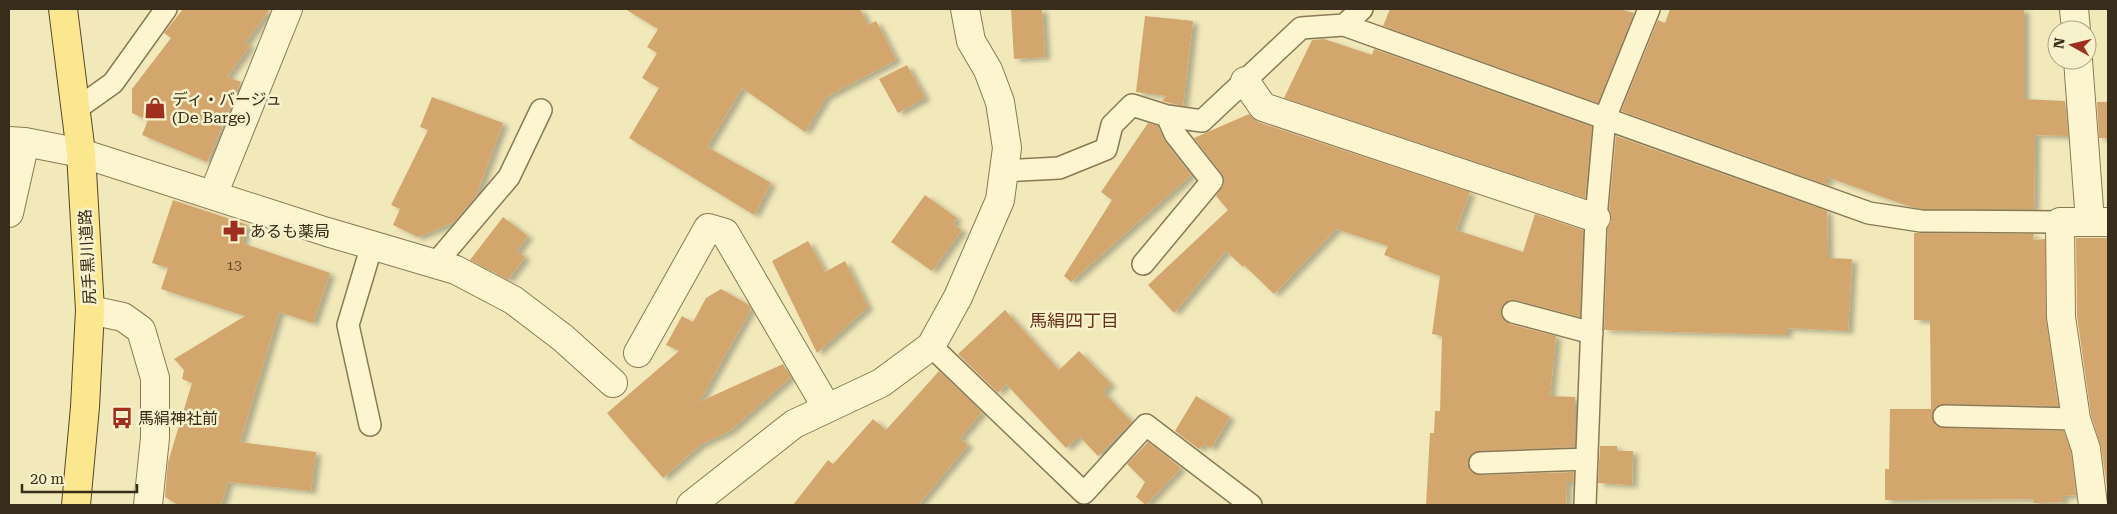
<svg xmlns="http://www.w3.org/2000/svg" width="2117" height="514" font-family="'Roboto Serif','Noto Sans JP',serif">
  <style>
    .building { fill: #d3a66e; filter: url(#shadow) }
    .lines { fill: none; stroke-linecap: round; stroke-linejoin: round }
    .service-casing { stroke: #8a7954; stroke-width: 24 }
    .minor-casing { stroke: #8a7954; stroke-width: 30 }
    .primary-casing { stroke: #574529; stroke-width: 30 }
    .service { stroke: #fcf5cf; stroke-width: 21 }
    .minor { stroke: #fcf5cf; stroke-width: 28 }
    .primary { stroke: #fae78e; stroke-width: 28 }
    .labels { text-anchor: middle; stroke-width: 5; stroke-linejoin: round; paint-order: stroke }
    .number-label { font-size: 14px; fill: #5f4b2f }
    .poi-label { font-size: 16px; fill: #382d1a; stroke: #f8f2cc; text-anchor: start }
    .street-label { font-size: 16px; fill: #382d1a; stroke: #f8f2cc }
    .neighbourhood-label { font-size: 18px; fill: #683316; stroke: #f8f2cc }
  </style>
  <defs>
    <filter id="shadow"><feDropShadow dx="5.5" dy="3" stdDeviation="2.5" flood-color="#0004"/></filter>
  </defs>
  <rect width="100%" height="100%" fill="#f2e9bb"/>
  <path class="building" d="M183,9H270L245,43L250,46L227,77L241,82L207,162L142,135L148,120L132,113V89L171,38L164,33Z
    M625,9H860L868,25L876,21L896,60L826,97L805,132L742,88L707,147L771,183L754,215L629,138L659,88L642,78L657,53L647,47L658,29Z
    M1011,9H1042L1045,57L1014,59Z
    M1390,9H1620L1634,13L1598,103L1383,26Z
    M1670,9H2024V99L2065,101L2068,136L2035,135L2034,209H1922L1911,207L1827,177V185L1621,111L1658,20L1665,23Z
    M1145,16L1193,21L1183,106L1162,101L1166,96L1136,92Z
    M1324,39L1372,55L1374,49L1592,127L1585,198L1284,98L1312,40Z
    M907,65L925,98L898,113L879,79Z
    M432,97L503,123L476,196L454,222L418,237L393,225L400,209L391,205L428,130L420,127Z
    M2097,102H2108V138H2099Z
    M1249,114L1258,122L1470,192L1456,230L1523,252L1535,214L1583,230L1580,317L1516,300L1505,303L1501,309L1504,320L1509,324L1556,336L1550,396L1575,397V447L1480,451L1473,453L1468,463L1470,470L1480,475L1574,472L1573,482H1567L1566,505H1426L1430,433H1434L1435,411H1440L1442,336L1432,334L1440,276L1384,255L1388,246L1336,229L1274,294L1244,265L1243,267L1226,251L1174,313L1148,285L1228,210L1216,196L1224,184L1222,174L1194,138Z
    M1148,123L1158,126L1165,142L1191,175L1071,282L1064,276L1112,200L1101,192Z
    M1616,136L1827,211L1828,258L1852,259L1848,331L1787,328V335L1604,330L1608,227L1611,222L1609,211Z
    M925,195L957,218L953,224L962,230L932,271L891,242Z
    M173,200L248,225L242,243L330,273L313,323L279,312L240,442L316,452L311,491L228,482L221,505H178L165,497L168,462L192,383L182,379L184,370L174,359L245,316L161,289L168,268L152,263Z
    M503,217L528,236L517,251L525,257L508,280L470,260Z
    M1914,233L2034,234L2033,240L2045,239L2046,319L2058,406L1944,404L1938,405L1934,409L1932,416L1937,426L1944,428L2064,431L2071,452L2076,495L2063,496V502L2034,503V499L1885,500V469H1889L1890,409H1931L1930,320H1914Z
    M2076,238H2108V494L2101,447L2091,415L2077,316Z
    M808,241L825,272L845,261L868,307L817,353L772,261Z
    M721,289L749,305L751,309L699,402L783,364L791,377L730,431L700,445L663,478L607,413L679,351L666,345L682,316L693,322L706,298Z
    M1005,310L1059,370L1079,351L1111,384L1103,392L1132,422L1098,456L1079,436L1066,448L1006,384L998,393L958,354Z
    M939,371L982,412L960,438L968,445L918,505H793L828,460L833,464L873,419L886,430Z
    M1196,396L1230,417L1211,448L1204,444L1199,449L1175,431Z
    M1148,442L1181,468L1146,505L1136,497L1145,482L1127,464Z
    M1600,446H1617V451H1633L1632,485L1598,483Z"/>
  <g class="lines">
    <g class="service-casing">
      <path id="service" d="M1344,25L1362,9
        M75,110L113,83L166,9
        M1167,116L1202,121L1301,28L1344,25L1869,213L1921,221L2060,222
        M1004,171L1059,168L1106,149L1112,125L1132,105L1167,116L1175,134L1212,181L1143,264
        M435,264L509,177L541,110
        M1513,312L1592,333
        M931,346L1084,493L1146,425L1251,505
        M1944,416L2076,419
        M370,425L348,325L372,245
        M1480,463L1587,459
        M1585,505L1596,218L1605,118L1649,9"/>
    </g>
    <g class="minor-casing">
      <path id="minor" d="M2074,9L2076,30
        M2078,60L2090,222
        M1245,81L1263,107L1596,218
        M9,141L25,142L81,153L327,232L456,270L513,300L563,338L613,383
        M213,195L288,9
        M9,213L25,142
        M90,310L123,317L141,330L155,378V438L148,505
        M638,353L708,228L725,233L827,408
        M691,505L794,424L881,383L931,346L958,297L1000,200L1007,148L1000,102L988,70L971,41L965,9
        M2093,505L2086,449L2076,419L2061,317L2060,222H2108"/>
    </g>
    <g class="primary-casing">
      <path id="primary" d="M63,9L81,153L90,310L85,407L76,505"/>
    </g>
    <use href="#service" class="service"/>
    <use href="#minor" class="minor"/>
    <use href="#primary" class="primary"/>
  </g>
  <defs>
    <g id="shop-bare" transform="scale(1.725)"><path d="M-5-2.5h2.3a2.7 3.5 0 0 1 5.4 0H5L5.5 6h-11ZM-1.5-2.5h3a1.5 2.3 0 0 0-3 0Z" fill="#9f301e" stroke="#f8f2cc" stroke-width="2.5" paint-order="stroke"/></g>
    <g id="pharmacy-bare" transform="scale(1.725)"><path d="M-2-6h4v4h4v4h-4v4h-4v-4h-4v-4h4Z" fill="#9f301e" stroke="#f8f2cc" stroke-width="2.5" paint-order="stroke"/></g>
    <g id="bus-bare" transform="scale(1.725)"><path d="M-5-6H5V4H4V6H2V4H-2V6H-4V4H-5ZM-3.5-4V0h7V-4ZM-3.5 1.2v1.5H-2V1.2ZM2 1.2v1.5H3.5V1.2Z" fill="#9f301e" stroke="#f8f2cc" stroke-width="2.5" paint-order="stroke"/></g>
  </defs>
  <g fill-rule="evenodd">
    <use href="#shop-bare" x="155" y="108"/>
    <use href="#pharmacy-bare" x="234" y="231"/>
    <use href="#bus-bare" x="122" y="418"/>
  </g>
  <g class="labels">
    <g class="number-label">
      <text x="234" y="270">13</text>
    </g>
    <g class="poi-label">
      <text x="172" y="105">ディ・バージュ<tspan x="172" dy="18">(De Barge)</tspan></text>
      <text x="250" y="237">あるも薬局</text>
      <text x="138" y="424">馬絹神社前</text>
    </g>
    <g class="street-label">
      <text transform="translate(87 257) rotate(-93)" y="6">尻手黒川道路</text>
    </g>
    <g class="neighbourhood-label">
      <text x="1074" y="327">馬絹四丁目</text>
    </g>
  </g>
  <rect width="2117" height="514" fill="none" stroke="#382d1a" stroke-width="20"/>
  <g transform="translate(2072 45) rotate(278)"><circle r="24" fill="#f8f2cc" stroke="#aba385"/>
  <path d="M0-4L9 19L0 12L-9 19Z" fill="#9f301e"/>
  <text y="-8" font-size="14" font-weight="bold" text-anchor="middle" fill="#382d1a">N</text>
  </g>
  <path d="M22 484v8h115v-8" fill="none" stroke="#382d1a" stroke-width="2.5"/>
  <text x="30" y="484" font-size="15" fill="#382d1a" stroke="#f8f2cc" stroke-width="4" paint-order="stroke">20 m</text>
</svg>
